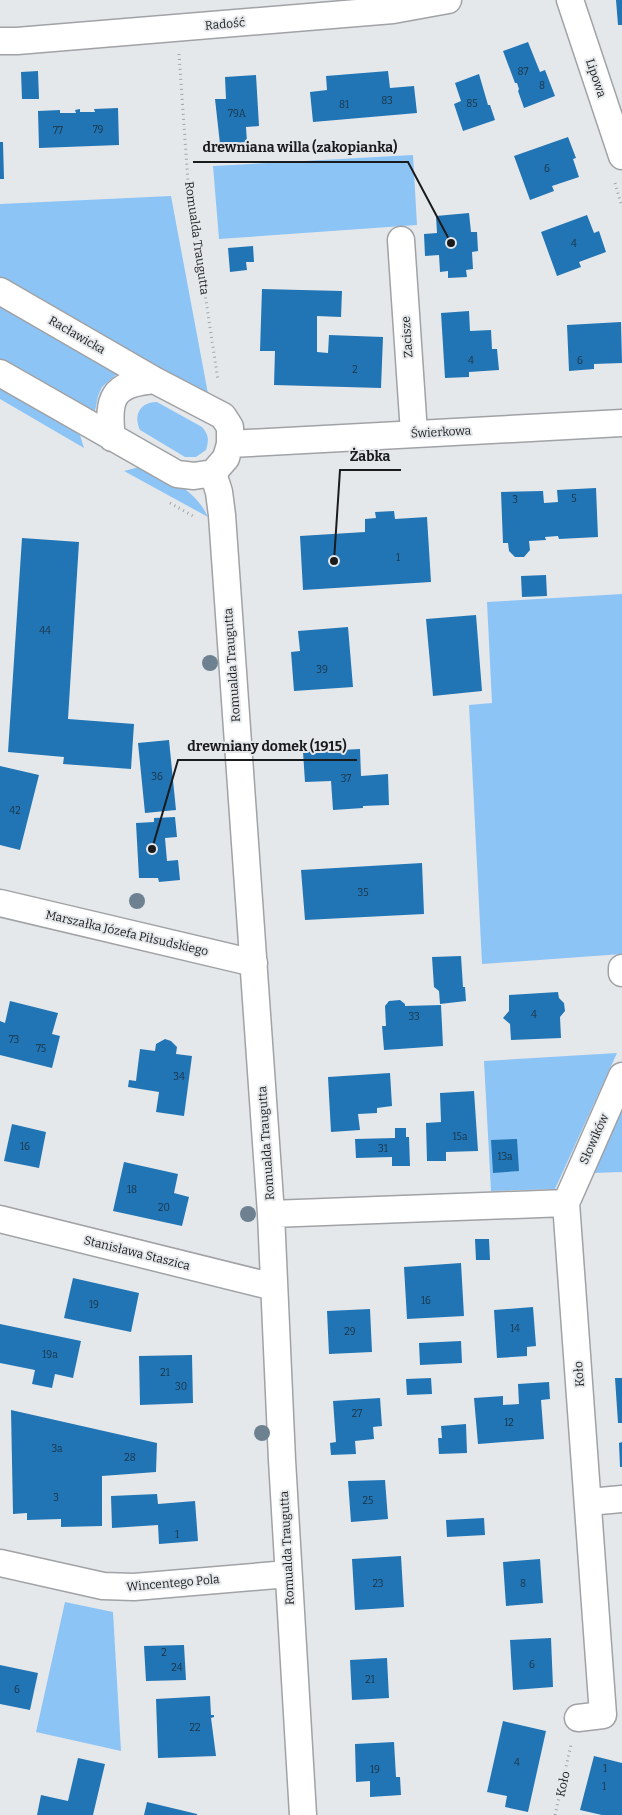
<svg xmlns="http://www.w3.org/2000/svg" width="622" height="1815" font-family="Bitter,serif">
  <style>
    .green { fill: #8dc4f6 }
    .building { fill: #2175b5 }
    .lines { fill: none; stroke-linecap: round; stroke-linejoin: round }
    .street-casing { stroke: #a0a2a5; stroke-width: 29 }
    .path { stroke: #a2a5a7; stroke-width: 3; stroke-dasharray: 1 4; stroke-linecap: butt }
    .street { stroke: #fff; stroke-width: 26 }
    .tree { fill: #6e8191 }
    .labels { text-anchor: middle; stroke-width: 4; stroke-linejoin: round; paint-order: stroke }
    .number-label { font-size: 10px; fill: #1c3242 }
    .street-label { font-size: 12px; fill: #1a1b1c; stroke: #e5e8eb }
    .leader { fill: none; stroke: #1a1b1c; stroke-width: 2 }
    .callout-dot { fill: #1a1b1c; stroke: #e5e8eb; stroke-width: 2 }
    .callout-label { font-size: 14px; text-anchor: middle; font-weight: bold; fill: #1a1b1c; stroke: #e5e8eb; stroke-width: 4; stroke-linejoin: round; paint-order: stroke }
  </style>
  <rect width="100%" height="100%" fill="#e5e8eb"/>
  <path class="green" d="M413,155L417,225L219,239L213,166Z
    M171,196L209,399L0,279V204Z
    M0,298L117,374L102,387L98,396L95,411L92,414L0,363Z
    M0,383L79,432L84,448L0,399Z
    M157,402L202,427C209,435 209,440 206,450L196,457H185L140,430C133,415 140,402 157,402Z
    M139,467C166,475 196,490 208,517L124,471Z
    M622,594V954L482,964L469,705L492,703L487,602Z
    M617,1053L555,1189L491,1191L484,1061Z
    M622,1111V1172L592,1173Z
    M65,1602L113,1612L121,1751L36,1732Z"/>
  <path class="building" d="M616,0H622V25H618Z
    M528,42L540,72L545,70L555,96L524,108L518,91L519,89L517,83H515L503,51Z
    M38,71L39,99H22L21,72Z
    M388,71L390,88L414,86L417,113L313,122L310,92L327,90L326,76Z
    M479,74L488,105H490L495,120L463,131L454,104L461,101L455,83Z
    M256,75L259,126L246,127L247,142L220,144L215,99H226L225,77Z
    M118,108L119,145L39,148L38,111L60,110V113H76L75,110L80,109V112H95L94,109Z
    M568,137L576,158L573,159L579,177L552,186L554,191L530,200L514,156Z
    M0,142H3L4,179H0Z
    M469,213L471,232H477L478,251L472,252L473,269L466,270L467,277L448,278V271L440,272L439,255L425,256L424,234L437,233L436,216Z
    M587,215L594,233L599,231L606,252L579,262L581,267L557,276L541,232Z
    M253,246L254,262H246L247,270L230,272L228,248Z
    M262,289L342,291L341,317L317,316V352L328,353L329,335L383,337L381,388L274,385L275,351H260Z
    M469,311L470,331L491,330L492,349H497L499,370L469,372V377L445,378L441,313Z
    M621,322L622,363L594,364V369L569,371L567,325Z
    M596,488L598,537L559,539L558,536L545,537L546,540L529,541L530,550L524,557H515L509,551L508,543H503L501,492L543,491L544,503L558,502L557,490Z
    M394,511L395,519L427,517L431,582L303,590L300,536L365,532V519L376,518L375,512Z
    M22,538L79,542L68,719L134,724L131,769L63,764L64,757L8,752Z
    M546,575L547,596L522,597L521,576Z
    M476,615L482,691L433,696L426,619Z
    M348,627L353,687L294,691L291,652L300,651L298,631Z
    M169,740L176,810L145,813L138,743Z
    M360,749L361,776L388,774L389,805L363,806V808L333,810L331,781L305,782L303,752Z
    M0,766L39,775L20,850L0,845Z
    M175,817L177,837L165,838L167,861L178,860L180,880L159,882L158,878H139L136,823L154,822V818Z
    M422,863L424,914L305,920L301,870Z
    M461,956L463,987H465L466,1001L440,1004L439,991L434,987L432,957Z
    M558,992L559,998L564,1003L565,1011L560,1017L561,1038L511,1040L510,1024L503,1018L509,1011V995Z
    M400,1000L405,1004V1006L441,1005L443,1046L384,1050L382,1026H386L385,1006L389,1001Z
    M10,1001L58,1013L52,1034L60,1036L52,1068L0,1055V1021L5,1023Z
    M165,1039L171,1041L177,1047L176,1054L192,1056L184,1116L156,1112L159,1092L128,1087L129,1080L136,1081L140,1049L155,1051L156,1044Z
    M390,1073L392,1106L377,1108V1113L358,1114L360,1130L331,1132L328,1077Z
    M474,1091L478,1151L446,1152V1161H427L426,1123L441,1122L440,1093Z
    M12,1124L46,1132L39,1168L4,1161Z
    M395,1128H406V1137H409L410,1166H392V1157L356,1158L355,1139L395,1138Z
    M517,1139L519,1171L493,1173L491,1140Z
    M124,1162L178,1174L174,1193L189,1197L182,1226L113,1211Z
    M475,1239H489L490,1260H476Z
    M461,1263L464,1316L407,1319L404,1267Z
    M73,1278L139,1293L131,1332L64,1318Z
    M533,1307L536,1346L527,1347V1356L497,1358L494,1310Z
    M370,1309L372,1352L329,1354L327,1311Z
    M0,1324L81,1341L73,1378L55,1374L52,1388L32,1384L35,1370L0,1363Z
    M461,1341L462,1363L420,1365L419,1343Z
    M192,1355L193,1403L140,1405L139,1356Z
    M431,1378L432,1394L407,1395L406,1379Z
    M615,1378H622V1423H618Z
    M549,1382L550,1399L541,1400L544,1439L478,1444L474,1398L503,1396V1405L519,1404L518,1384Z
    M380,1398L382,1426L373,1427L374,1439L355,1441L356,1454L331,1455L330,1443L336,1442L333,1401Z
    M11,1410L157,1443L156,1472L102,1476V1526L61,1527V1519L27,1520V1513L13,1514Z
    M466,1424L467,1453L439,1454L438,1438H442L441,1426Z
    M622,1442V1467H620L619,1443Z
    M385,1480L388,1519L351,1522L348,1481Z
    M157,1494L158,1504L195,1501L198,1541L159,1544L158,1525L112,1528L111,1496Z
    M484,1518L485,1535L447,1537L446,1520Z
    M401,1556L404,1607L355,1610L352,1559Z
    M540,1559L543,1603L506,1606L503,1562Z
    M551,1638L553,1687L513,1690L510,1640Z
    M184,1645L186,1680L146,1681L144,1646Z
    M387,1658L389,1698L352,1700L350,1660Z
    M0,1665L38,1673L30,1710L0,1704Z
    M210,1696L211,1715H214V1717L211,1718L216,1756L158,1758L156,1699Z
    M503,1721L546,1731L528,1812L505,1807L507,1796L487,1792Z
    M394,1742L396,1777H400L401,1795L370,1797V1781L356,1782L355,1744Z
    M594,1756L622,1763V1815H602L580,1810Z
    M78,1758L105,1764L93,1815H37L41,1795L68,1801Z
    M147,1802L197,1814V1815H144Z"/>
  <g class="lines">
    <g class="street-casing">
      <path id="street" d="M570,0L622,156
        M0,41H17L393,10L448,0
        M401,240L414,433
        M0,291L154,380L223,416L230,427V444L226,458L213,473L194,476L177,474L0,373
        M112,438C107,398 112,384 154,380
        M230,444L622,423
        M213,473L219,492L222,515L271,1214L282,1460L303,1815
        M0,903L254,963
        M622,968V973
        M566,1203L622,1076
        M271,1214L566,1203L603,1715L578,1718
        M0,1219L274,1287
        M589,1502L622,1499
        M0,1563L103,1586L134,1587L288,1574"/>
    </g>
    <path class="path" d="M179,54L188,182L218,380
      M615,183L622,207
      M170,503L193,516
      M555,1815L571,1745"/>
    <use href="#street" class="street"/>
  </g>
  <g class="tree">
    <circle cx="210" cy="663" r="8"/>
    <circle cx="137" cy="901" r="8"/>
    <circle cx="248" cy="1214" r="8"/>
    <circle cx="262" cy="1433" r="8"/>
  </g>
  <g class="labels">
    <g class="number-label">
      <text x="523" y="75">87</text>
      <text x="542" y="89">8</text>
      <text x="387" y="104">83</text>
      <text x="472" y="107">85</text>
      <text x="344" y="108">81</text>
      <text x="237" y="117">79A</text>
      <text x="98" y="133">79</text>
      <text x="58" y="134">77</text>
      <text x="547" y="172">6</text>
      <text x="574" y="247">4</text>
      <text x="471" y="364">4</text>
      <text x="580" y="364">6</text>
      <text x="355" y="373">2</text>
      <text x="574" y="502">5</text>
      <text x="515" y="503">3</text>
      <text x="398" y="561">1</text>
      <text x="45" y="634">44</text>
      <text x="322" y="673">39</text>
      <text x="157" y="780">36</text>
      <text x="346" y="782">37</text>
      <text x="15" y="814">42</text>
      <text x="363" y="896">35</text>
      <text x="534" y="1018">4</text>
      <text x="414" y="1020">33</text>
      <text x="14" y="1043">73</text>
      <text x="41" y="1052">75</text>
      <text x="179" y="1080">34</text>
      <text x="460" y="1140">15a</text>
      <text x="25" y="1150">16</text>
      <text x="383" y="1152">31</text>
      <text x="505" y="1160">13a</text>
      <text x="132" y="1193">18</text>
      <text x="164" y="1211">20</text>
      <text x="426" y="1304">16</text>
      <text x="94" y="1308">19</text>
      <text x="515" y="1332">14</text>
      <text x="350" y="1335">29</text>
      <text x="50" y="1358">19a</text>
      <text x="165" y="1376">21</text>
      <text x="181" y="1390">30</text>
      <text x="357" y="1417">27</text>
      <text x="509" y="1426">12</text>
      <text x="57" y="1452">3a</text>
      <text x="130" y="1461">28</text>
      <text x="56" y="1501">3</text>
      <text x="368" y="1504">25</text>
      <text x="177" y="1538">1</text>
      <text x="378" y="1587">23</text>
      <text x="523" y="1587">8</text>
      <text x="164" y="1656">2</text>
      <text x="532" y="1668">6</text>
      <text x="177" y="1671">24</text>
      <text x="370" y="1683">21</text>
      <text x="17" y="1693">6</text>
      <text x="195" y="1731">22</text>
      <text x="517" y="1766">4</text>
      <text x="605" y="1772">1</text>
      <text x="375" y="1773">19</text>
      <text x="604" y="1790">1</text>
    </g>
    <g class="street-label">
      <text transform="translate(225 24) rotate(-5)" y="4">Radość</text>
      <text transform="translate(596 78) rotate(71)" y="4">Lipowa</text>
      <text transform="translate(197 238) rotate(82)" y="4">Romualda Traugutta</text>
      <text transform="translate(77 335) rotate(30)" y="4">Racławicka</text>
      <text transform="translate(407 337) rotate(-94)" y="4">Zacisze</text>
      <text transform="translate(441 432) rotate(-3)" y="4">Świerkowa</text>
      <text transform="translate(232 665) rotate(-94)" y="4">Romualda Traugutta</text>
      <text transform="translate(127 933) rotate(13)" y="4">Marszałka Józefa Piłsudskiego</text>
      <text transform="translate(594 1139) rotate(-66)" y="4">Słowików</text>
      <text transform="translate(266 1143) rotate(-94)" y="4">Romualda Traugutta</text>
      <text transform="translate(137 1253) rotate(14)" y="4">Stanisława Staszica</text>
      <text transform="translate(579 1374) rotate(-94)" y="4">Koło</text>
      <text transform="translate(287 1548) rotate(-93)" y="4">Romualda Traugutta</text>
      <text transform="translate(173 1583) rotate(-5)" y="4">Wincentego Pola</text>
      <text transform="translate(563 1784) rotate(-77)" y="4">Koło</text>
    </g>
  </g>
  <path class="leader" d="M451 243L408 162H193M334 561L340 470H401M152 849L178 760H357"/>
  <g class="callout-dot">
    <circle cx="451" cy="243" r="5"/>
    <circle cx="334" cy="561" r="5"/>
    <circle cx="152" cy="849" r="5"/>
  </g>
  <g class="callout-label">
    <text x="300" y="152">drewniana willa (zakopianka)</text>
    <text x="370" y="461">Żabka</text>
    <text x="267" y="751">drewniany domek (1915)</text>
  </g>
</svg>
